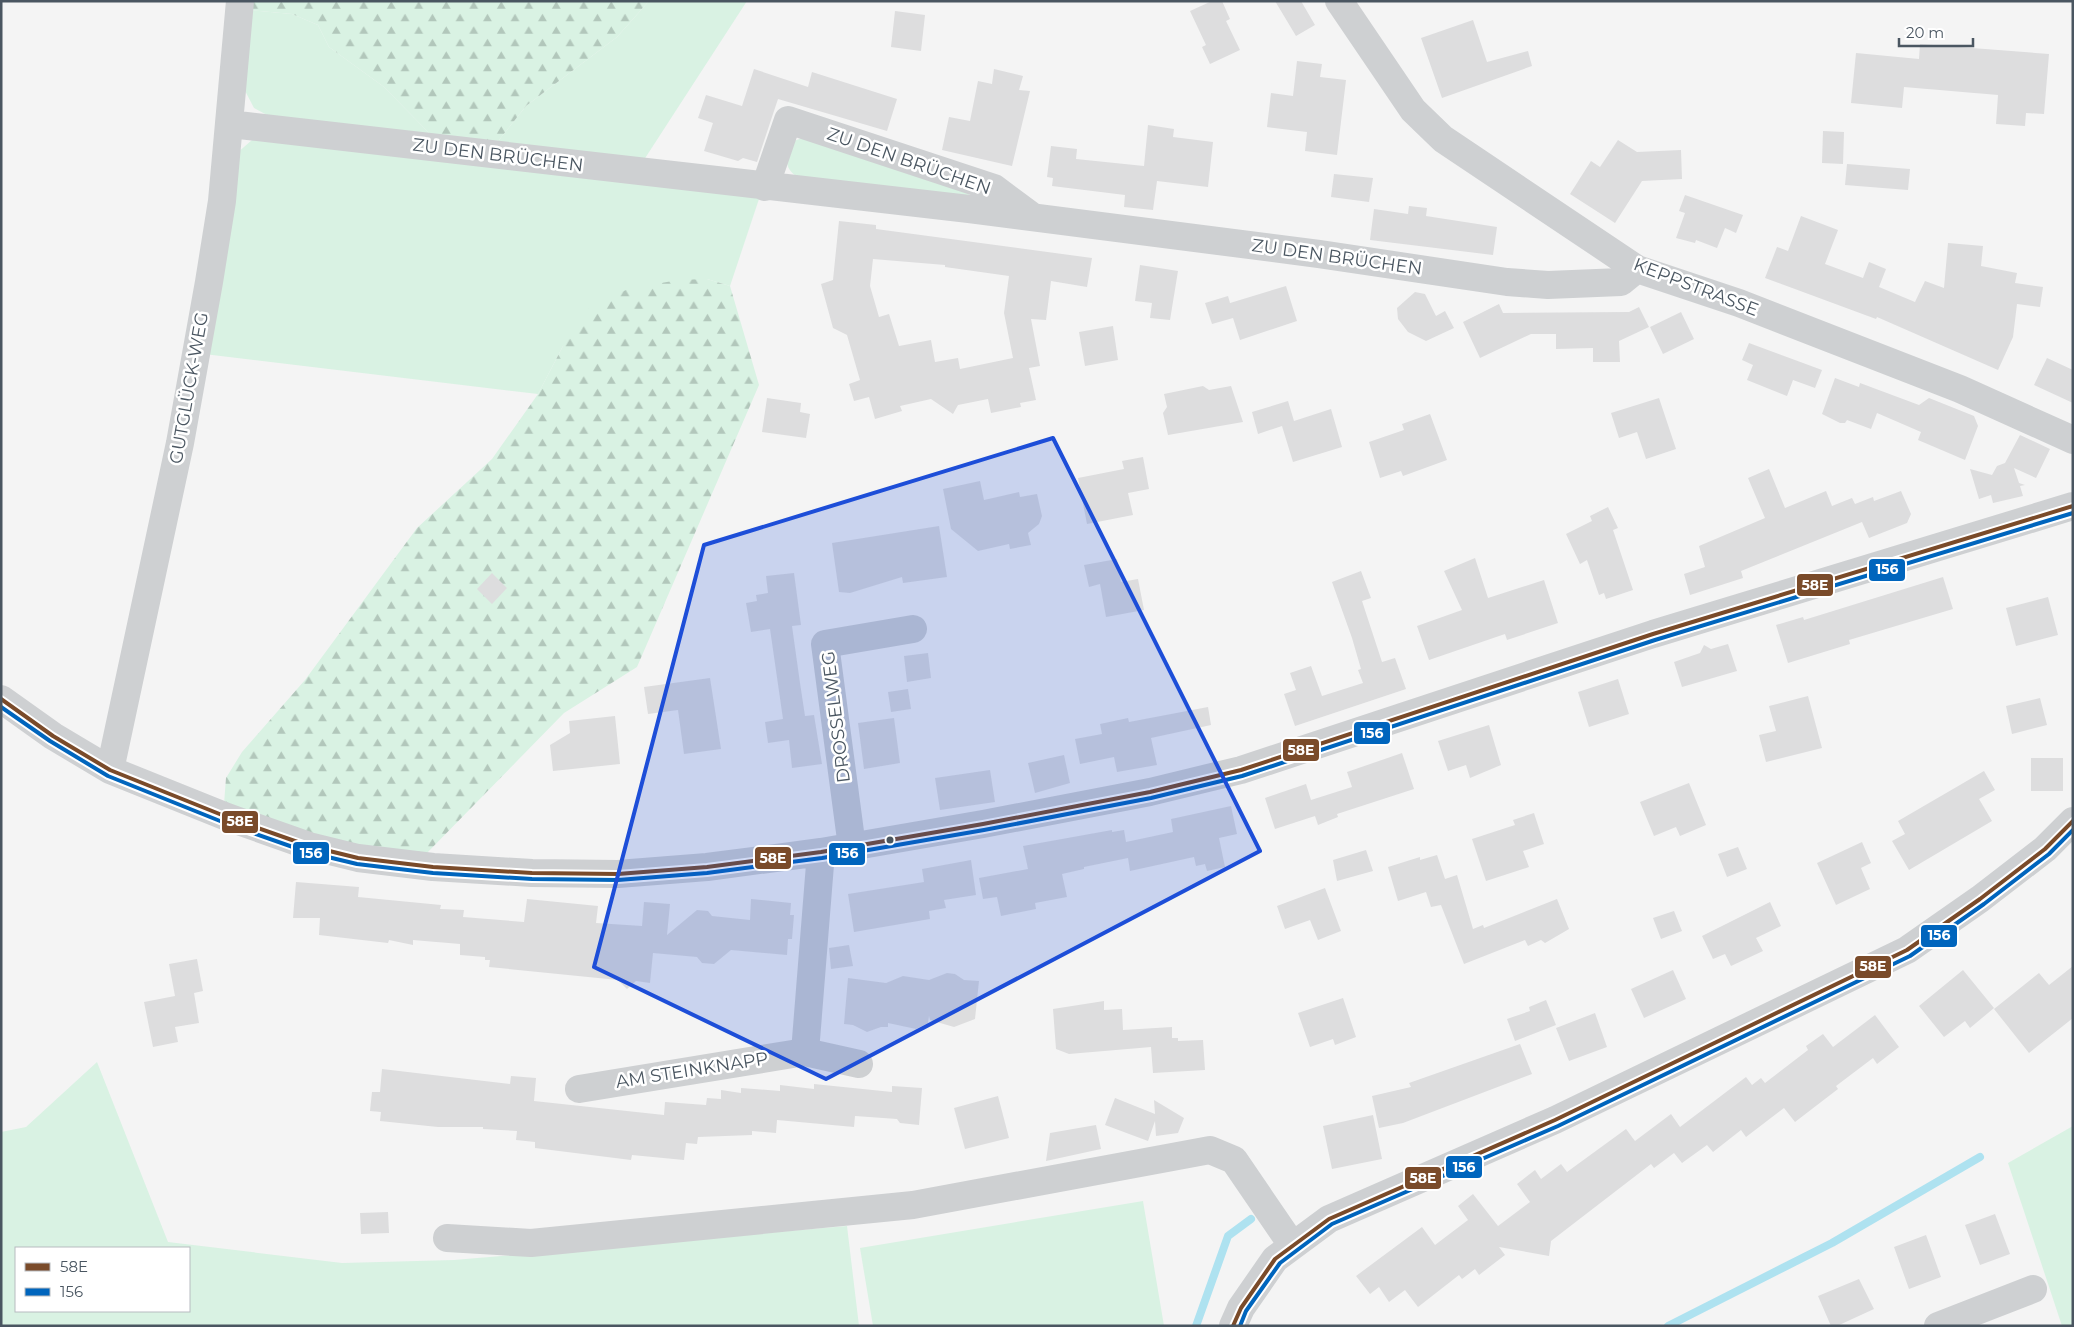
<svg xmlns="http://www.w3.org/2000/svg" width="2074" height="1327" font-family="Montserrat,sans-serif">
  <style>
    .green { fill: #d9f2e3; fill-rule: evenodd }
    .forest { fill: url(#forest-firs) }
    .lines { fill: none; stroke-linecap: round; stroke-linejoin: round }
    .stream { stroke: #aee2f0; stroke-width: 8 }
    .building { fill: #ddddde; fill-rule: evenodd }
    .minor { stroke: #ced0d2; stroke-width: 28 }
    .bus-1-casing { stroke: #fff; stroke-width: 8 }
    .bus-2-casing { stroke: #fff; stroke-width: 8 }
    .bus-1 { stroke: #7a4b2a; stroke-width: 4 }
    .bus-2 { stroke: #0065bd; stroke-width: 4 }
    .marked { fill: #1d4ed8; fill-opacity: 0.2; stroke: #1d4ed8; stroke-width: 4; stroke-linejoin: round }
    .bus-dot { fill: #4a5661; stroke: #fff; stroke-width: 2 }
    .labels { text-anchor: middle; stroke-width: 5; stroke-linejoin: round; paint-order: stroke }
    .street-label { font-size: 18px; fill: #4a5661; stroke: #fff }
    .line-badge { stroke: #fff; stroke-width: 2 }
    .badge-label { font-size: 14px; text-anchor: middle; font-weight: bold; fill: #fff }
  </style>
  <defs>
    <pattern id="forest-firs" width="22" height="20" patternUnits="userSpaceOnUse" patternTransform="scale(1.25)"><rect width="22" height="20" fill="#d9f2e3"/><path d="M5 1l3.5 6h-7zM16 11l3.5 6h-7z" fill="#b2c7bb"/></pattern>
  </defs>
  <rect width="100%" height="100%" fill="#f4f4f4"/>
  <path class="green" d="M649,1H747L640,166L476,145L499,140L526,106L617,37Z
    M247,10L292,14L318,25L329,47L384,87L435,139L278,121L254,108L240,81Z
    M802,138L967,191L969,195L966,198L796,176C781,165 789,156 794,141Z
    M252,140L760,196L730,286L707,279L563,346L538,394L204,354L236,154Z
    M97,1062L168,1242L342,1263L454,1260L847,1226L859,1326H1V1132L26,1127ZM16,1248H189V1311H16Z
    M2073,1126V1326H2062L2008,1163Z
    M1143,1201L1164,1326H873L860,1248Z"/>
  <path class="forest" d="M248,1H649L617,37L526,106L499,140L476,145L435,139L384,87L329,47L318,25L292,14L247,10Z
    M707,279L730,286L759,385L637,667L564,713L425,855L366,848L306,835L224,804L226,778L242,752L305,680L417,528L492,459L538,394L563,346L590,307L628,289L678,280Z"/>
  <g class="lines">
    <path class="stream" d="M1196,1326L1228,1236L1251,1219
      M1668,1326L1832,1243L1980,1157"/>
  </g>
  <path class="building" d="M1212,1H1222L1230,19L1226,21L1240,50L1210,64L1202,47L1206,45L1190,11Z
    M1275,1H1301L1315,25L1296,36Z
    M895,11L925,15L921,51L891,47Z
    M1473,20L1487,62L1528,51L1532,66L1442,98L1421,38Z
    M1920,44L2049,54L2044,114L2026,113L2025,126L1996,124L1998,95L1904,87L1902,108L1851,103L1856,53L1919,59Z
    M1297,61L1322,64L1320,77L1346,80L1337,155L1305,151L1307,132L1267,127L1271,93L1293,96Z
    M754,69L808,87L812,72L897,99L887,131L778,99L757,162L743,158L738,161L704,151L713,123L698,118L706,95L742,106Z
    M994,69L1023,76L1019,90L1030,91L1012,166L942,150L949,117L970,121L978,81L992,84Z
    M1148,125L1174,129L1173,137L1213,142L1208,187L1157,181L1153,210L1124,207L1125,195L1052,186L1053,178L1047,177L1051,146L1077,149L1076,159L1144,166Z
    M1823,131L1844,132L1843,164L1822,163Z
    M1618,140L1637,152L1681,150L1682,179L1642,181L1615,223L1570,194L1591,161L1600,167Z
    M1847,164L1910,169L1908,190L1845,185Z
    M1334,174L1373,178L1369,202L1331,197Z
    M1685,195L1743,215L1736,233L1725,228L1717,248L1696,240L1695,243L1676,238L1685,213L1679,211Z
    M1409,206L1427,208L1426,216L1497,227L1493,255L1370,240L1374,209L1408,214Z
    M1801,216L1838,230L1825,264L1863,278L1869,262L1886,269L1879,287L1915,302L1925,281L1944,288L1948,243L1983,246L1981,266L2017,273L2015,283L2043,287L2040,307L2017,304L2013,337L1998,370L1877,317L1876,319L1765,278L1777,247L1788,251Z
    M839,221L876,225V229L1092,258L1087,287L1051,281L1046,320L1031,319L1040,366L1029,368L1036,400L1020,403L1021,407L991,413L988,399L958,405L953,414L931,399L900,406L902,411L875,419L869,397L854,401L849,384L860,380L847,335L833,328L821,284L833,280ZM873,259L945,265V267L1009,276L1004,313L1013,358L960,369L958,358L935,362L931,340L899,346L889,314L879,317L870,286Z
    M1140,265L1178,271L1170,320L1150,318L1152,303L1135,301Z
    M1286,286L1297,321L1240,340L1233,318L1212,324L1205,303L1228,296L1230,303Z
    M1415,292L1425,294L1436,316L1445,311L1454,328L1426,341L1408,332L1398,319L1397,308Z
    M1499,304L1503,313L1629,312L1639,307L1649,327L1619,341L1620,362H1593V348L1556,349V334H1531L1480,358L1463,322Z
    M1681,312L1694,339L1663,354L1650,327Z
    M1113,326L1118,360L1085,366L1079,332Z
    M1749,343L1822,370L1815,388L1793,380L1787,396L1747,380L1753,365L1742,360Z
    M2047,358L2073,370V403L2034,385Z
    M1835,378L1859,387L1860,383L1919,405L1929,398L1974,416L1978,426L1965,460L1918,440L1921,432L1877,413L1871,429L1847,420L1845,423H1840L1822,414Z
    M1203,386L1209,390L1231,386L1243,422L1168,435L1163,413L1167,407L1164,394Z
    M767,398L801,403L800,412L810,414L806,438L762,432Z
    M1659,398L1676,449L1646,459L1637,432L1619,438L1611,413Z
    M1288,401L1294,421L1331,409L1342,447L1293,462L1282,426L1258,434L1252,412Z
    M1430,414L1447,460L1403,476L1401,471L1380,478L1369,442L1404,430L1402,424Z
    M2020,435L2050,449L2036,478L2014,468L2019,483L2025,485L2020,486L2023,496L1993,503L1991,495L1979,499L1970,469L1992,475L1997,466L2005,463Z
    M1143,457L1149,489L1128,493L1133,515L1087,524L1078,478L1124,469L1122,461Z
    M1769,469L1785,508L1826,491L1832,506L1852,498L1855,504L1873,497L1874,501L1901,491L1911,514L1907,523L1869,538L1862,522L1741,571L1743,578L1690,595L1684,574L1705,567L1699,546L1765,518L1748,478Z
    M980,481L984,500L1019,492L1020,497L1037,494L1042,516L1039,524L1028,533L1031,545L1010,549L1009,544L978,551L951,529L943,489Z
    M1608,507L1618,528L1613,530L1633,590L1606,599L1604,593L1599,595L1587,560L1580,564L1566,534L1592,521L1590,516Z
    M939,526L947,577L903,583L902,577L850,593L839,592L832,543Z
    M1475,558L1488,598L1544,580L1558,623L1507,640L1505,634L1429,660L1417,626L1462,610L1444,571Z
    M1117,559L1121,582L1138,579L1144,610L1106,617L1100,584L1089,587L1084,565Z
    M1361,571L1371,598L1362,601L1382,662L1395,658L1406,689L1295,726L1284,694L1296,690L1290,673L1311,666L1322,696L1363,683L1358,670L1361,669L1352,638L1332,582Z
    M492,573L507,588L492,604L477,589Z
    M794,573L801,625L792,626L800,683L805,716L814,715L822,764L792,768L789,740L768,743L765,722L783,719L770,629L751,632L746,603L757,601L756,595L768,593L766,576Z
    M1943,577L1953,609L1849,640L1850,644L1788,663L1776,625L1803,617L1804,620Z
    M2048,597L2058,635L2016,646L2006,608Z
    M1728,644L1737,671L1682,687L1674,662L1700,653L1704,645L1711,649Z
    M928,653L931,678L907,682L904,656Z
    M710,678L721,749L684,754L678,710L648,714L644,687Z
    M1618,679L1629,714L1589,727L1578,692Z
    M908,689L911,709L891,712L888,692Z
    M1808,696L1822,748L1766,762L1759,735L1776,731L1769,706Z
    M2040,698L2047,725L2012,734L2006,706Z
    M1208,707L1211,725L1151,738L1157,765L1117,772L1114,757L1080,764L1075,739L1102,734L1100,724L1128,718L1129,722Z
    M615,716L620,764L553,771L550,745L570,733L569,721Z
    M894,718L900,763L864,769L858,723Z
    M1489,725L1501,765L1470,778L1466,765L1448,771L1438,741Z
    M1402,753L1414,789L1337,814L1338,817L1318,825L1315,816L1275,829L1265,798L1306,784L1311,800L1352,787L1347,772Z
    M1064,755L1070,783L1035,793L1028,763Z
    M2031,758H2063V791H2031Z
    M990,770L995,802L940,810L935,778Z
    M1984,771L1995,790L1979,799L1992,821L1909,870L1892,841L1905,834L1898,821Z
    M1689,783L1706,825L1680,836L1676,827L1654,836L1640,802Z
    M1231,806L1237,834L1219,838L1225,867L1207,871L1205,864L1196,866L1194,857L1130,871L1128,858L1084,867V869L1062,874L1067,897L1035,903L1036,909L1001,916L997,897L983,899L979,878L1028,869L1023,846L1112,830V832L1124,830L1126,842L1173,832L1171,819Z
    M1534,813L1544,844L1523,851L1529,867L1486,881L1472,839L1515,825L1513,820Z
    M1862,842L1871,863L1861,868L1870,889L1836,905L1817,863Z
    M1738,847L1747,869L1727,877L1718,854Z
    M1366,850L1373,871L1337,881L1333,860Z
    M1437,855L1445,879L1457,875L1473,929L1483,925L1484,928L1557,899L1569,929L1545,943L1541,940L1528,946L1525,940L1464,964L1441,905L1431,907L1426,892L1398,901L1388,867L1420,857V860Z
    M971,860L976,895L944,900L946,908L929,911L930,919L854,932L848,894L924,882L922,869Z
    M296,882L359,887L358,897L441,905L440,909L464,910L463,917L524,922L527,899L598,906L596,923L642,926L644,902L670,904L667,935L697,910L708,911L712,916L750,920L751,899L791,903L790,915H794L792,939H788L787,955L731,950L714,964L702,963L697,957L653,953L650,983L636,981L627,989L618,980L489,967L490,960H485V957L460,955V944L413,940V945L389,940L388,943L319,935L320,918H293Z
    M1325,888L1341,931L1318,940L1310,920L1285,929L1277,906Z
    M1770,902L1781,926L1756,938L1763,951L1731,966L1725,954L1713,959L1702,936Z
    M1674,911L1682,931L1661,939L1653,918Z
    M849,945L853,966L831,969L829,948Z
    M197,959L203,991L194,993L199,1023L175,1027L178,1042L153,1047L144,1002L175,996L169,964Z
    M2073,966V1018L2029,1053L1994,1009L2039,973L2049,985Z
    M1673,970L1686,999L1644,1018L1631,989Z
    M1963,970L1994,1008L1970,1028L1965,1021L1944,1037L1919,1006Z
    M947,973L955,974L964,980L979,981L975,1019L954,1027L930,1020L929,1016L928,1023L916,1029L888,1023V1027H881L867,1032L853,1025L844,1024L848,978L886,983L903,976L929,980Z
    M1343,998L1356,1037L1335,1045L1333,1039L1310,1047L1298,1013Z
    M1546,1000L1556,1025L1515,1041L1507,1019L1530,1011L1529,1007Z
    M1104,1001V1010L1122,1009L1123,1030L1172,1027V1038H1178V1041L1203,1040L1205,1070L1153,1073L1151,1047L1069,1054L1056,1049L1053,1009Z
    M1595,1013L1607,1047L1569,1061L1556,1028Z
    M1875,1015L1899,1047L1877,1064L1873,1058L1836,1086L1838,1089L1795,1122L1784,1108L1746,1137L1741,1130L1713,1152L1707,1145L1682,1163L1674,1153L1654,1168L1651,1164L1551,1241L1549,1256L1499,1247L1505,1255L1479,1275L1475,1269L1462,1279L1459,1275L1418,1307L1405,1290L1389,1302L1379,1287L1370,1294L1356,1276L1422,1227L1435,1245L1468,1220L1458,1206L1473,1194L1498,1226L1530,1202L1517,1184L1535,1170L1541,1179L1561,1164L1567,1172L1626,1129L1635,1141L1671,1114L1680,1127L1746,1077L1752,1085L1761,1078L1765,1083L1808,1050L1806,1046L1823,1034L1833,1047Z
    M1520,1044L1532,1074L1403,1123L1379,1128L1372,1096L1411,1087L1409,1083Z
    M382,1069L510,1084L511,1076L536,1078L534,1101L664,1115L665,1102L706,1105L707,1098L721,1099V1090L741,1093V1088L780,1091V1085L814,1089V1084L892,1092V1086L922,1088L919,1125L900,1123L897,1119L855,1116L854,1127L777,1120L776,1133L752,1131V1135L698,1137L697,1144L686,1143L684,1160L632,1155L631,1160L535,1148V1142L516,1140L517,1131L483,1129V1127H438L380,1121L381,1112L370,1111L372,1092H380Z
    M998,1096L1009,1138L965,1149L954,1108Z
    M1115,1098L1155,1114L1154,1100L1184,1118L1178,1133L1156,1136L1155,1121L1148,1141L1105,1125Z
    M1373,1115L1382,1159L1332,1169L1323,1126Z
    M1096,1125L1101,1149L1046,1161L1050,1133Z
    M388,1212L389,1233L361,1234L360,1213Z
    M1995,1214L2010,1254L1980,1265L1965,1225Z
    M1926,1235L1941,1277L1909,1289L1894,1247Z
    M1859,1279L1874,1309L1837,1326H1831L1818,1296Z"/>
  <g class="lines">
    <path class="minor" d="M1339,1L1413,110L1443,139L1637,269L1739,303L1960,389L2073,440
      M230,124L969,209L1319,254L1507,282L1548,285L1621,282L1637,269
      M765,187L788,120L994,188L1033,217
      M1,699L53,736L110,770L227,817L309,846L358,858L433,867L532,873L618,874L707,867L821,852L983,824L1150,792L1241,770L1653,634L2073,506
      M110,770L180,443L209,282L222,201L240,1
      M852,847L825,644L913,629
      M805,1052L859,1064
      M579,1089L805,1052L821,852
      M447,1238L531,1243L913,1205L1210,1150L1234,1160L1292,1245
      M1233,1326L1241,1308L1275,1259L1329,1219L1555,1120L1907,950L1980,899L2045,849L2073,821
      M1938,1326L2033,1289"/>
    <g class="bus-1-casing">
      <path id="bus-1" d="M1,699L53,736L110,770L227,817L309,846L358,858L433,867L532,873L618,874L707,867L821,852L983,824L1150,792L1241,770L1653,634L2073,506
        M1233,1326L1241,1308L1275,1259L1329,1219L1555,1120L1907,950L1980,899L2045,849L2073,821"/>
    </g>
    <g class="bus-2-casing">
      <path id="bus-2" d="M1,707L50,741L108,776L225,823L307,852L357,864L433,873L532,879L618,880L707,873L822,858L984,830L1151,798L1242,776L1655,640L2073,513
        M1240,1326L1246,1311L1280,1263L1332,1224L1558,1126L1910,956L1984,904L2049,854L2073,830"/>
    </g>
    <use href="#bus-1" class="bus-1"/>
    <use href="#bus-2" class="bus-2"/>
  </g>
  <path class="marked" d="M1053,438L1260,851L826,1079L594,967L704,545Z"/>
  <circle class="bus-dot" cx="890" cy="840" r="4.5"/>
  <g class="labels">
    <g class="street-label">
      <text transform="translate(498 155) rotate(7)" y="6">ZU DEN BRÜCHEN</text>
      <text transform="translate(909 161) rotate(19)" y="6">ZU DEN BRÜCHEN</text>
      <text transform="translate(1337 257) rotate(8)" y="6">ZU DEN BRÜCHEN</text>
      <text transform="translate(1696 287) rotate(21)" y="6">KEPPSTRASSE</text>
      <text transform="translate(189 388) rotate(-80)" y="6">GUTGLÜCK-WEG</text>
      <text transform="translate(836 717) rotate(-97)" y="6">DROSSELWEG</text>
      <text transform="translate(692 1070) rotate(-9)" y="6">AM STEINKNAPP</text>
    </g>
  </g>
  <g class="line-badge">
    <rect x="1868" y="558" width="38" height="24" rx="5" fill="#0065bd"/>
    <rect x="1796" y="573" width="38" height="24" rx="5" fill="#7a4b2a"/>
    <rect x="1353" y="721" width="38" height="24" rx="5" fill="#0065bd"/>
    <rect x="1282" y="738" width="38" height="24" rx="5" fill="#7a4b2a"/>
    <rect x="221" y="810" width="38" height="24" rx="5" fill="#7a4b2a"/>
    <rect x="292" y="841" width="38" height="24" rx="5" fill="#0065bd"/>
    <rect x="828" y="842" width="38" height="24" rx="5" fill="#0065bd"/>
    <rect x="754" y="846" width="38" height="24" rx="5" fill="#7a4b2a"/>
    <rect x="1920" y="924" width="38" height="24" rx="5" fill="#0065bd"/>
    <rect x="1854" y="955" width="38" height="24" rx="5" fill="#7a4b2a"/>
    <rect x="1445" y="1155" width="38" height="24" rx="5" fill="#0065bd"/>
    <rect x="1404" y="1166" width="38" height="24" rx="5" fill="#7a4b2a"/>
  </g>
  <g class="badge-label">
    <text x="1887" y="574">156</text>
    <text x="1815" y="590">58E</text>
    <text x="1372" y="738">156</text>
    <text x="1301" y="755">58E</text>
    <text x="240" y="826">58E</text>
    <text x="311" y="858">156</text>
    <text x="847" y="858">156</text>
    <text x="773" y="863">58E</text>
    <text x="1939" y="940">156</text>
    <text x="1873" y="971">58E</text>
    <text x="1464" y="1172">156</text>
    <text x="1423" y="1183">58E</text>
  </g>
  <rect width="2074" height="1327" fill="none" stroke="#4a5661" stroke-width="5"/>
  <rect x="15" y="1247" width="175" height="65" fill="#ffffff" stroke="#b7bbc0"/>
  <rect x="25" y="1263" width="25" height="8" fill="#7a4b2a" stroke="#b7bbc0"/>
  <text x="60" y="1272" font-size="15" fill="#4a5661">58E</text>
  <rect x="25" y="1288" width="25" height="8" fill="#0065bd" stroke="#b7bbc0"/>
  <text x="60" y="1297" font-size="15" fill="#4a5661">156</text>
  <path d="M1899 38v8h74v-8" fill="none" stroke="#4a5661" stroke-width="2.5"/>
  <text x="1906" y="38" font-size="15" fill="#4a5661" stroke="#ffffff" stroke-width="4" paint-order="stroke">20 m</text>
</svg>
